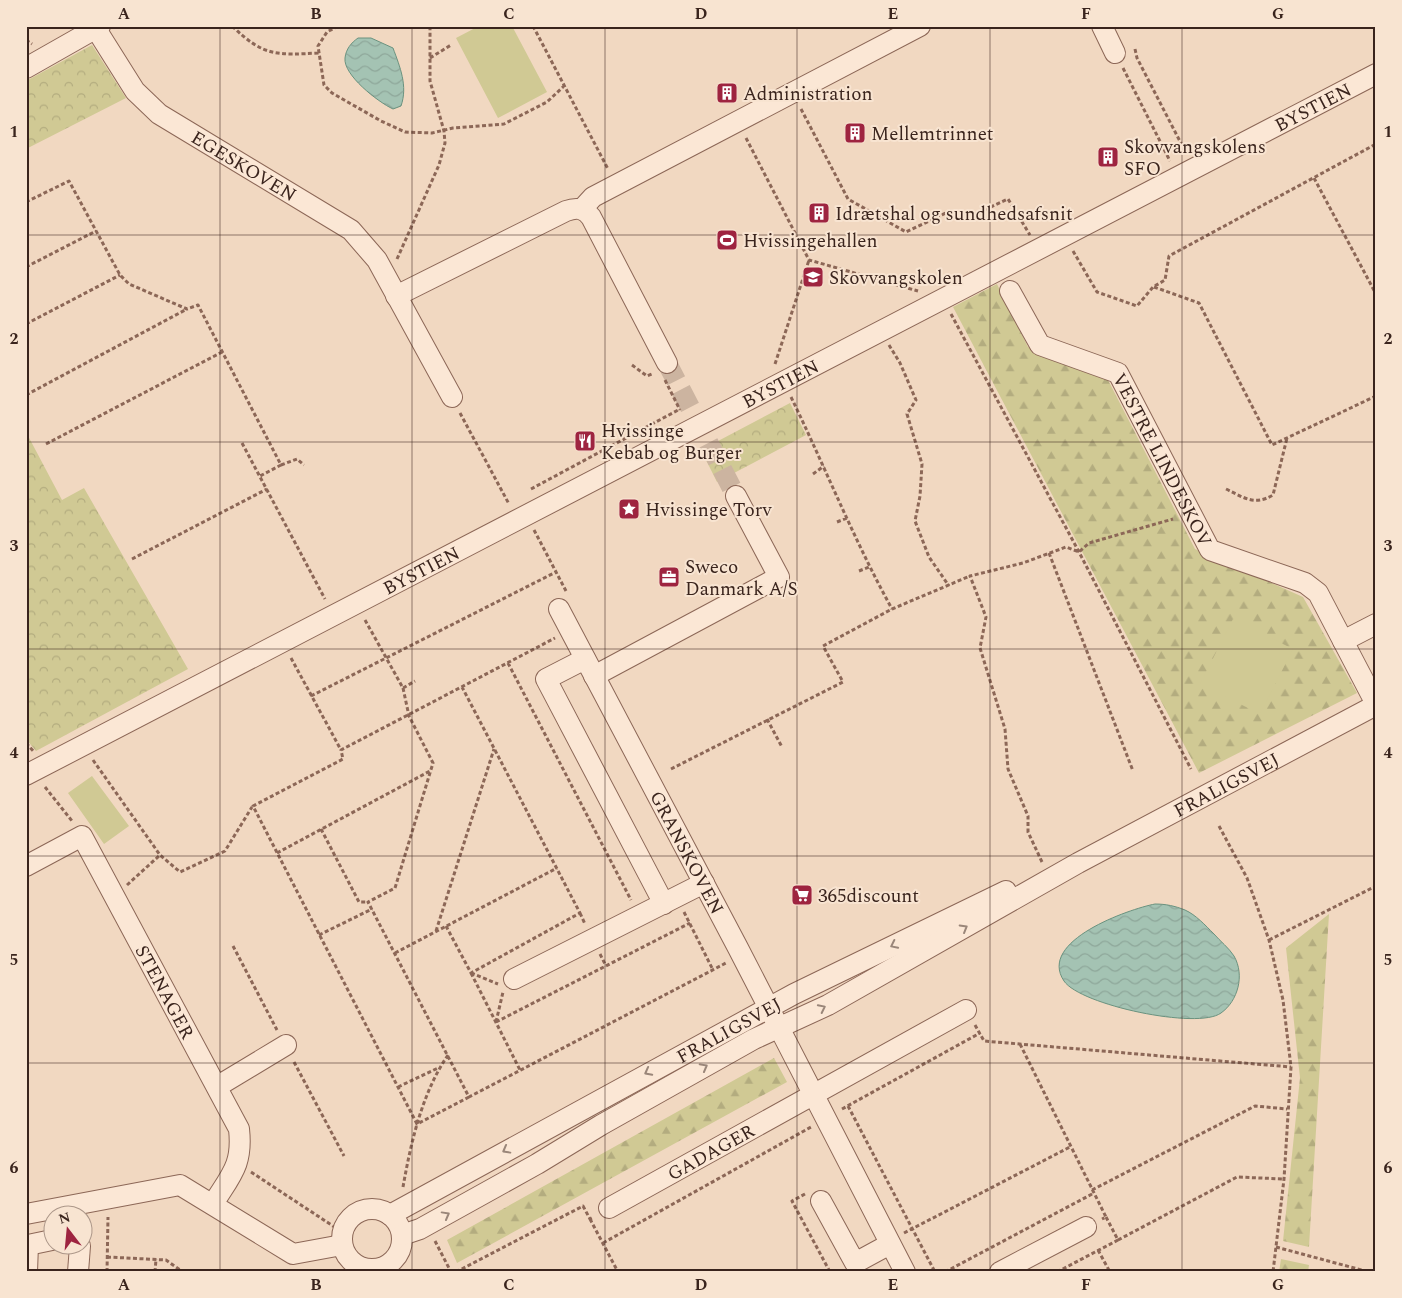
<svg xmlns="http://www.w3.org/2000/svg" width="1402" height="1298" font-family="Spectral,serif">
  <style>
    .forest { fill: url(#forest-firs) }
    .park { fill: url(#park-crowns) }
    .garden { fill: #d0c994 }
    .water { fill: url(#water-waves); stroke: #6a927f }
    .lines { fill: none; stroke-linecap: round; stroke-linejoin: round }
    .minor-tunnel { stroke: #ccb4a0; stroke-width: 20; stroke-dasharray: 20 10; stroke-linecap: butt }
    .minor-casing { stroke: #8c6757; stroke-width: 22 }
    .path { stroke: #8c6757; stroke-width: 3; stroke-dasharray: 4 2.5; stroke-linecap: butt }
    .minor { stroke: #fbe7d5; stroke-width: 20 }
    .oneway { stroke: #9a8679 }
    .grid { fill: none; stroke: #3a241d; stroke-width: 1; stroke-opacity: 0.55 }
    .labels { text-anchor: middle; stroke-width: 4; stroke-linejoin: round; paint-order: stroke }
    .poi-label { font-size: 19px; fill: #3a241d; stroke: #f8e4d1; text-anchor: start }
    .street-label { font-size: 19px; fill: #3a241d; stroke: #f8e4d1 }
    .neatline { fill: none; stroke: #3a241d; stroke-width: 2 }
    .grid-label { font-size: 16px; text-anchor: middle; font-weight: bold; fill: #3a241d }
  </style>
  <defs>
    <pattern id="forest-firs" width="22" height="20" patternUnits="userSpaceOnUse" patternTransform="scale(1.25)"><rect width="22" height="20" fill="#d0c994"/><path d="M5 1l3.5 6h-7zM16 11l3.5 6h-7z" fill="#b3ac7f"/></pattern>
    <pattern id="park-crowns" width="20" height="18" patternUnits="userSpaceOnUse" patternTransform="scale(1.25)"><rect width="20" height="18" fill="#d0c994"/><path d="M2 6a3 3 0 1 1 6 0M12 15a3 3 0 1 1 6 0" fill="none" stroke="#b3ac7f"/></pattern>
    <pattern id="water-waves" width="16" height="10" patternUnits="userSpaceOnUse" patternTransform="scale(1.25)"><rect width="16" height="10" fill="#a4c3b3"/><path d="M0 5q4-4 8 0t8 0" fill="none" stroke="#8ea79a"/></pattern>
  </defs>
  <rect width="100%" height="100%" fill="#f1d8c1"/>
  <path class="forest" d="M997,284L1028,347L1108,380L1195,549L1303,597L1357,693L1199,773L953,307Z
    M1329,914L1309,1247L1283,1241L1300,1078L1286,948Z
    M774,1058L787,1082L457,1263L447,1240Z
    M1281,1259L1309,1265L1308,1272H1279Z"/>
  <path class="park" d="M92,45L126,98L26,149V81Z
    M790,403L806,435L717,482L701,450Z
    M26,432L62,500L84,488L188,669L36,751L26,739Z"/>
  <path class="garden" d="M479,26H512L547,92L498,118L456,38Z
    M1233,619L1293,649L1260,714L1200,684Z
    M92,776L129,826L104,844L68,793Z"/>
  <path class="water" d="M358,38H371L393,48C400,67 408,86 401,106L393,109C378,102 343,75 345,58C346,49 351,43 358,38Z
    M1155,904C1166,904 1175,906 1185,910C1196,915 1205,925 1214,934C1220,941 1229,948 1234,956C1245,975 1238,1001 1221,1013C1198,1030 1080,1005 1064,981C1037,941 1129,909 1155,904Z"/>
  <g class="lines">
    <path class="minor-tunnel" d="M667,363L736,496"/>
    <g class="minor-casing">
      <g id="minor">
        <path d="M1102,26L1115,53"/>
        <path id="s1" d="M96,29L135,91L159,114L351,230L377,260L452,397"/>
        <path d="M26,68L100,26"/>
        <path d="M582,209L593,197L920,26"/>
        <path id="s2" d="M1010,291L1040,345L1118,373L1210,550L1305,583L1318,593L1376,704"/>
        <path d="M396,296L566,211C577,207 584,208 591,217L667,363"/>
        <path id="s3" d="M559,609L738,948L905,1272"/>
        <path d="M1343,641L1376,624"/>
        <path d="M585,659L546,679L664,904"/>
        <path d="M594,676L779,577L736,496"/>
        <path id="s4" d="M26,775L1376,74"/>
        <path id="s5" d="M26,866L82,836L239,1129C243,1165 231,1175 213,1204"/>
        <path d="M514,979L704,883"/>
        <path d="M218,1086L286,1045"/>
        <path d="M821,1201L855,1263L890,1244"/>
        <path id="s6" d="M609,1208L966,1010"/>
        <circle cx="372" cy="1239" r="30"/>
        <path d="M26,1214L180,1185L293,1254L342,1245"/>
        <path id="s7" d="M390,1215L794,994L1006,891"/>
        <path id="s8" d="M402,1235L420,1229L537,1164L601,1125L754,1039L828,1005L1078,863L1376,705"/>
        <path d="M27,1272L28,1245L52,1240"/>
        <path d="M78,1272L80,1246"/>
        <path d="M1000,1272L1086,1227"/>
      </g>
    </g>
    <path class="path" d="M232,26C264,57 277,55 319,53
      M338,26L327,32L318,46L324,85L332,93L381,121L405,132L432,133L453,128L504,124L547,102L564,86
      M533,26L608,169
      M26,40L32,44
      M1135,49L1137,58L1186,153
      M430,58L451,45
      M1123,68L1170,161
      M801,109L848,199L906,232L950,211L971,216L1008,199L1030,235
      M746,138L809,260L918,291
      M1314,178L1376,294
      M26,202L69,181L120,275L129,284L187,309L198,305L281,465L260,476
      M1073,251L1097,292L1137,306L1153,287L1165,280L1169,256L1376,144
      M397,259L439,165L445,143L444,131L430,81V26
      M26,267L96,231
      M1154,287L1199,303L1272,445L1376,396
      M951,314L1079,552L1191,769
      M26,324L120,275
      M889,345L900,363L916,400L907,414L922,464L920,496L915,521L929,557L949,586
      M775,364L809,260
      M632,365L647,376L652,374
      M665,380L680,410
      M26,395L187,309
      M791,397C825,467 854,540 892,609
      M460,413L509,504
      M242,443L325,599
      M46,444L224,351
      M281,465L297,459L304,465
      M813,474L824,466
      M531,489L680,409
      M1226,489C1245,498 1254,506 1273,495L1287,438
      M837,522L847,518
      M534,530L566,591
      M1049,553L1133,771
      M132,559L267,489
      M859,571L869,567
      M365,620L403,688L415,681
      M291,658L341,750
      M508,663L631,900
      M403,688L409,716L433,763L395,888L368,902L469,1097L726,963
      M311,696L556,572
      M767,719L782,747
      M26,743L34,752
      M93,760L160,855L180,872L225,851L252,807
      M671,769L843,682L823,646L892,609L970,576
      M45,787L72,821
      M1219,826L1247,878L1269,940L1283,1000L1291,1067L1284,1179L1273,1272
      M321,829L359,902H368
      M277,853L430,771
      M1042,862L1028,832V816L1008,769L1005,729L980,648L986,617L970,576L1023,563L1066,547L1079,552L1089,543L1173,519
      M127,885L160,855
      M684,912L713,970
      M580,913L585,924
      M446,926L471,973L580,913L462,687
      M436,931L494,749
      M319,935L372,909
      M1269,940L1376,886
      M233,946L277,1030
      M395,953L557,868
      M600,954L606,966
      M471,973L520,1070
      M471,973L498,984
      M496,1022L690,923
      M496,1022L503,992
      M975,1025L984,1041L1291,1067
      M1020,1044L1106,1217L1102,1219
      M294,1062L344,1156
      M398,1087L438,1068
      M469,1097L417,1124L253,806L343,759L341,750L555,638
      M848,1106L935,1272
      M842,1109L980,1033
      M251,1172L336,1228
      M403,1187C411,1142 422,1093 448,1055
      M1092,1190L1255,1106L1287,1109
      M805,1194L792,1201L830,1272
      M1106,1217L1118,1240L1237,1177L1284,1179
      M590,1219L618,1272
      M904,1233L1070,1147
      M435,1241L451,1272
      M603,1243L811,1127
      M1276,1247L1369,1272
      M1098,1250L1110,1272
      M107,1257L166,1260L183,1272
      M107,1272L108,1217
      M155,1272L156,1259
      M456,1272L583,1206L590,1219L594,1217
      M945,1272L1094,1193
      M1057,1272L1118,1240"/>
    <use href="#minor" class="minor"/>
  </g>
  <defs><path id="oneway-chevron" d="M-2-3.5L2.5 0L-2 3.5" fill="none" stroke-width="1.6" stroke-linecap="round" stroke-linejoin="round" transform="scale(1.25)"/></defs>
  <g class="oneway">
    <use href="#oneway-chevron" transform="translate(964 928) rotate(-30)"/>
    <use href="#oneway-chevron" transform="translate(894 945) rotate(154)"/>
    <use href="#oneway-chevron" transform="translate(822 1008) rotate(-26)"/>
    <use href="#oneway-chevron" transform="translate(704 1067) rotate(-29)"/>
    <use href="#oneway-chevron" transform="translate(648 1072) rotate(152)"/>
    <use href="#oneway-chevron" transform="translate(506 1150) rotate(151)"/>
    <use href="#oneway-chevron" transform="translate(446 1215) rotate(-29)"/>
  </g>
  <path class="grid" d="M220,26V1272M412,26V1272M605,26V1272M797,26V1272M990,26V1272M1182,26V1272M26,235H1376M26,442H1376M26,649H1376M26,856H1376M26,1063H1376"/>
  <defs>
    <g id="building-square" transform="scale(1.125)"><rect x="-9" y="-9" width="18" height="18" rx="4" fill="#9e2440" stroke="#f8e4d1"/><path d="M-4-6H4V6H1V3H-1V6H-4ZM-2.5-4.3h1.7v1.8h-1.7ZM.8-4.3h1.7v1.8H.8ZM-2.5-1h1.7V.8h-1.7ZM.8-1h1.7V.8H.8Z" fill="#fff"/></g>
    <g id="stadium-square" transform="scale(1.125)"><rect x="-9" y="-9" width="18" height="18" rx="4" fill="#9e2440" stroke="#f8e4d1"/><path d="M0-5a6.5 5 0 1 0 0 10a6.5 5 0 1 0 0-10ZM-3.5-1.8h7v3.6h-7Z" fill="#fff"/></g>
    <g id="school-square" transform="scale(1.125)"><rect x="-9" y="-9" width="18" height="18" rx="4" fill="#9e2440" stroke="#f8e4d1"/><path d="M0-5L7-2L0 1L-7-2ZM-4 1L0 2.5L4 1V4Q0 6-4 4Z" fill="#fff"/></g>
    <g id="restaurant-square" transform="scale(1.125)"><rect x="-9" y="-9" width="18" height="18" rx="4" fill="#9e2440" stroke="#f8e4d1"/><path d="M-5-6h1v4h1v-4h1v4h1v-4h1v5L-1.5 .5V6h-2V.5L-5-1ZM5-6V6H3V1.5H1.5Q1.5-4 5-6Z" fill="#fff"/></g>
    <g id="sight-square" transform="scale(1.125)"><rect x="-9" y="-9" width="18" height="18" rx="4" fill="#9e2440" stroke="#f8e4d1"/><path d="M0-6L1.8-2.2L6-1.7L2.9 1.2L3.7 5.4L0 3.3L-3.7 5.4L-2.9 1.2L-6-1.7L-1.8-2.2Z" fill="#fff"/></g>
    <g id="office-square" transform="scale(1.125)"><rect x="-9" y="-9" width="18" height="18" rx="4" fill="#9e2440" stroke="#f8e4d1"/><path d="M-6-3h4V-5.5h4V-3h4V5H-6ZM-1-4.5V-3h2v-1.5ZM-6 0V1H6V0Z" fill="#fff"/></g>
    <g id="supermarket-square" transform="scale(1.125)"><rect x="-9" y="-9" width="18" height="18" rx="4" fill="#9e2440" stroke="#f8e4d1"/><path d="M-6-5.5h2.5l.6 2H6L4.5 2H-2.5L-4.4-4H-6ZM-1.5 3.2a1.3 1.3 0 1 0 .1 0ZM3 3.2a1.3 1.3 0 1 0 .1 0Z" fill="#fff"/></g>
  </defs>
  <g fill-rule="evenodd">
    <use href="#building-square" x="727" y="93"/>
    <use href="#building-square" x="855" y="133"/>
    <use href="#building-square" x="1108" y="157"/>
    <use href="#building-square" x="819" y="213"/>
    <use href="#stadium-square" x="727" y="240"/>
    <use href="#school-square" x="813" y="277"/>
    <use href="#restaurant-square" x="585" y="441"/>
    <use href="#sight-square" x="629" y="509"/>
    <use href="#office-square" x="669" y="577"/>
    <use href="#supermarket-square" x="802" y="895"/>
  </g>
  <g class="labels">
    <g class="poi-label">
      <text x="743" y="100">Administration</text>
      <text x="871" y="140">Mellemtrinnet</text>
      <text x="1124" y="153">Skovvangskolens<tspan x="1124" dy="22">SFO</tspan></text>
      <text x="835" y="220">Idrætshal og sundhedsafsnit</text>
      <text x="743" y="247">Hvissingehallen</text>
      <text x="829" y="284">Skovvangskolen</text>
      <text x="601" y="437">Hvissinge<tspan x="601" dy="22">Kebab og Burger</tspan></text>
      <text x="645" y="516">Hvissinge Torv</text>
      <text x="685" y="573">Sweco<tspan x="685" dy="22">Danmark A/S</tspan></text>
      <text x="818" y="902">365discount</text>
    </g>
    <g class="street-label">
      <text dy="7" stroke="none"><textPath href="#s4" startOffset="1450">BYSTIEN</textPath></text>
      <text dy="7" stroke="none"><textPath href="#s1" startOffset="206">EGESKOVEN</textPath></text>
      <text dy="7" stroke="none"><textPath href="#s4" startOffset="850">BYSTIEN</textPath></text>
      <text dy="7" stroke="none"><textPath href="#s2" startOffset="242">VESTRE LINDESKOV</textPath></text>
      <text dy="7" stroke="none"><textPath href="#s4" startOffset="445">BYSTIEN</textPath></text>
      <text dy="7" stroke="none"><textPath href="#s8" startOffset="940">FRALIGSVEJ</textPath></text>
      <text dy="7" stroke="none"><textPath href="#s3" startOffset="275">GRANSKOVEN</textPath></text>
      <text dy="7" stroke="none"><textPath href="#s5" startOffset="240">STENAGER</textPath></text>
      <text dy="7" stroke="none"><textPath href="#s7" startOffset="386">FRALIGSVEJ</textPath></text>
      <text dy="7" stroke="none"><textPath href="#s6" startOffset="116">GADAGER</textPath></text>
    </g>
  </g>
  <rect width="1402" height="1298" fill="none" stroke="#f8e4d1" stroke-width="55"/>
  <g transform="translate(68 1230) rotate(344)"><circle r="24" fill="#f8e4d1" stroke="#ac9789"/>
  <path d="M0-4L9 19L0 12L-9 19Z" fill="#9e2440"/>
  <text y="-8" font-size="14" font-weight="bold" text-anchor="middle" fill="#3a241d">N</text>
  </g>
  <rect x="28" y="28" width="1346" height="1242" class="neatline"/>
  <g class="grid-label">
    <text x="124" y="19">A</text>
    <text x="316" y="19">B</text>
    <text x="509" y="19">C</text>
    <text x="701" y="19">D</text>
    <text x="893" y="19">E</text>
    <text x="1086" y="19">F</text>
    <text x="1278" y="19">G</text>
    <text x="14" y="137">1</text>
    <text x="1388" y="137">1</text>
    <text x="14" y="344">2</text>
    <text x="1388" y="344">2</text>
    <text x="14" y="551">3</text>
    <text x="1388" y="551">3</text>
    <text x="14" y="758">4</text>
    <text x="1388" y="758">4</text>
    <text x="14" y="965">5</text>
    <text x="1388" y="965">5</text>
    <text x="14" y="1173">6</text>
    <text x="1388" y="1173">6</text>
    <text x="124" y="1290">A</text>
    <text x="316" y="1290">B</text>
    <text x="509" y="1290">C</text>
    <text x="701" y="1290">D</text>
    <text x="893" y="1290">E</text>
    <text x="1086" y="1290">F</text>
    <text x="1278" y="1290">G</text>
  </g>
</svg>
